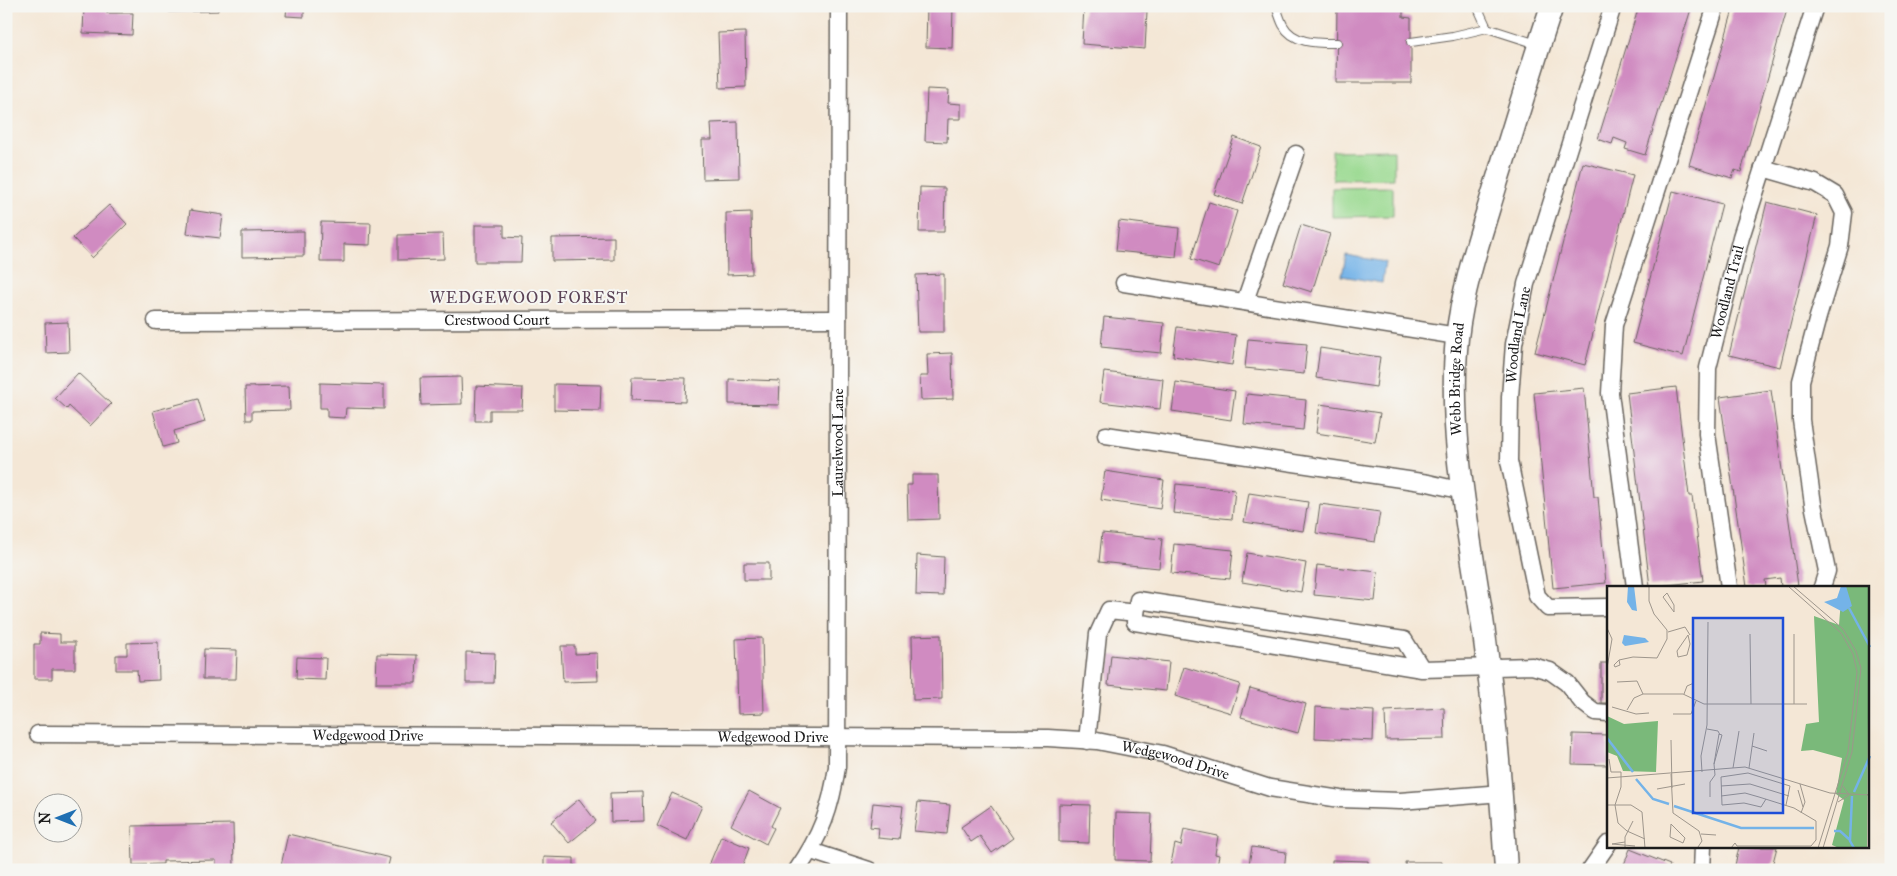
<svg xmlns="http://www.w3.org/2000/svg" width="1897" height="876" font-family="'IM FELL Great Primer',serif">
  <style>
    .green { fill: #99d98f; stroke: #5a7a56 }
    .water { fill: #74b3e8; stroke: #486882 }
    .building { fill: #d08bc1 }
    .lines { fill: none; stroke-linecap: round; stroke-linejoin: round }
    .lane-casing { stroke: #68635d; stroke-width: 10 }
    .street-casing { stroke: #68635d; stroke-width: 19 }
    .secondary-casing { stroke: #68635d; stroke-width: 25 }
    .lane { stroke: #fff; stroke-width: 8 }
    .street { stroke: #fff; stroke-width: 16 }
    .secondary { stroke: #fff; stroke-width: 22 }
    .labels { text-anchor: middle; stroke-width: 4; stroke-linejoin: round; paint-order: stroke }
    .street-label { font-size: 15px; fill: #1c1c1c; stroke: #f6f6f2 }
    .neighbourhood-label { font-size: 16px; letter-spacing: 1px; fill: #5b4356; stroke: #f6f6f2 }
    .inset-river { fill: none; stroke: #74b3e8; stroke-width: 2.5 }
    .inset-road { fill: none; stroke: #9e968c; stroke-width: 1 }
    .view { fill: #1d4ed8; fill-opacity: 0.15; stroke: #1d4ed8; stroke-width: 2.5 }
    .inset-edge { fill: none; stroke: #1c1c1c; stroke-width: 2.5 }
  </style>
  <rect width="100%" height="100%" fill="#f6f6f2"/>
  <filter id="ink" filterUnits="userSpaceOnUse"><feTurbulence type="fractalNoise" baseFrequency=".02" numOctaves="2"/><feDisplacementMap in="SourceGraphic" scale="10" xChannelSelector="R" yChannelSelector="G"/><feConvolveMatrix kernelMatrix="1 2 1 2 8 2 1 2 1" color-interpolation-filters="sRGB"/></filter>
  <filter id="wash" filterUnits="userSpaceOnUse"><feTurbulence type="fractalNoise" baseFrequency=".0096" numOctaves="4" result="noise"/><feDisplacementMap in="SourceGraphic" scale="20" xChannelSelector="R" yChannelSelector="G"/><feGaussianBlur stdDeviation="1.12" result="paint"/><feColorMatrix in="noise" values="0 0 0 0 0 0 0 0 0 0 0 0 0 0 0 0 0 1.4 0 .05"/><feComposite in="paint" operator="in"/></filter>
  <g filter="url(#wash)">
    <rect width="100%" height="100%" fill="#f4e7d6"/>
    <path class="green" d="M1394,150V179L1333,180L1332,151Z
      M1393,187V216L1332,217V188Z"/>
    <path class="water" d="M1346,255L1385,262L1382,283L1342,276Z"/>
    <g id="blocks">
      <path class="building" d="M84,6H108L107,13H133L132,35L83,33Z
        M169,6H218V11L169,12Z
        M287,6H304V17L286,16Z
        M927,6H953L952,48L926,47Z
        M1084,6H1141V11H1147L1145,49L1082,44Z
        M1337,6H1403V17L1411,18V83H1336Z
        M1639,6H1692L1645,155L1625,149L1627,143L1614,138L1612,144L1598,139Z
        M1734,6H1788L1741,172L1735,170L1732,178L1689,165Z
        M745,32L746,87L720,88L718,33Z
        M927,89L949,90L948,103L961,104V119H948L947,142L925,141Z
        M738,122L739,178L703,179L702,140H712L711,123Z
        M1234,137L1261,147L1242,204L1214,194Z
        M1583,163L1633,175L1585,365L1535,352Z
        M920,187L945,188L944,232H919Z
        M1673,191L1722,204L1683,356L1633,343Z
        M1209,202L1237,211L1219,268L1191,259Z
        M1767,202L1817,215L1780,367L1729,355Z
        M109,205L127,224L92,258L73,238Z
        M190,210L223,215L220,238L187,234Z
        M751,212L752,274L727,275L726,213Z
        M1119,221L1179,228L1176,257L1116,251Z
        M321,222L371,223L370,245L344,244V262H320Z
        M475,225H504V237L522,238L521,262H475Z
        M1301,225L1330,234L1312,292L1283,283Z
        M304,231V256L242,257V232Z
        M443,234L444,259L398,260V235Z
        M614,237V260L552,261V238Z
        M944,274V332H918L916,275Z
        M1104,317L1164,323L1161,353L1101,347Z
        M68,322L69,352L46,353L45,323Z
        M1177,327L1236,335L1232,365L1173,356Z
        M1248,339L1307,344L1304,374L1245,368Z
        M1320,348L1380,357L1376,387L1316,378Z
        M952,353L953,399L921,400L920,376H928L927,354Z
        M1104,372L1163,379L1160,409L1100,402Z
        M78,373L111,404L90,426L69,406L67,409L55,398Z
        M461,377L462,404L421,405L420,378Z
        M632,377L686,378L685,402L631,400Z
        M729,379L780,381L779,405L729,404Z
        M1176,382L1235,391L1231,420L1172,411Z
        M320,383L384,385V409L346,408L345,418L327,417V408H320Z
        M554,384L601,385L600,411L554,410Z
        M289,386L290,410L252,411V420H246L245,387Z
        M476,386L523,388L522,410H490V421H475Z
        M1676,387L1689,496H1692L1703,581L1650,587L1627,393Z
        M1584,388L1594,497H1598L1606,583L1553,588L1534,393Z
        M1771,390L1798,586L1781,587L1780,578L1765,580L1766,587H1747L1720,397Z
        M1247,394L1306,400L1303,430L1244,424Z
        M198,399L205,422L174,431L177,443L163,447L153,411Z
        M1320,404L1380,413L1375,442L1316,433Z
        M1105,471L1164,480L1160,509L1101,500Z
        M912,475H938L939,519L908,520L907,485H912Z
        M1176,484L1235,490L1232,519L1173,513Z
        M1249,493L1308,502L1303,531L1244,522Z
        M1320,504L1380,512L1375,542L1316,533Z
        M1102,533L1162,539L1159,568L1099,562Z
        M1174,544L1233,550L1230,579L1171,573Z
        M1247,553L1306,563L1301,592L1242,582Z
        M917,555L944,557L943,596L916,595Z
        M744,563H769V580H744Z
        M1317,565L1378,572L1375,601L1314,595Z
        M40,633L60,634V642H75V669H52V679H34V644H40Z
        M941,635L942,699L913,700L912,636Z
        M762,638L764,713L738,714L736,639Z
        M158,642L159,680L138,681L137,670H116V655H127V643Z
        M561,646H575V654L597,653L598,681L563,682Z
        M204,649L237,650L236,679H203Z
        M466,652L495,653L494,683H466Z
        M377,654L417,655L416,683H376Z
        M1111,655L1169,662L1166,691L1108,685Z
        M297,657L326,658L325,680L296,679Z
        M1601,663H1608V703H1601Z
        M1184,667L1240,684L1231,713L1175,696Z
        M1250,688L1306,704L1298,733L1241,717Z
        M1316,707L1374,711L1373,741L1315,738Z
        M1444,708L1445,739L1386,740L1385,711Z
        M1573,734L1608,735V765L1572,764Z
        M749,791L780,808L771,826L774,828L766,844L731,825Z
        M643,792L644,821L611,822L610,793Z
        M672,793L702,806L687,840L657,826Z
        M579,799L596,821L569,843L551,822Z
        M918,802L950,805L947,834L914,831Z
        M873,803L903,806L899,840L878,838L879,828L870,827Z
        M1059,804L1090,805L1089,843L1059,842Z
        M991,806L1013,838L992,853L980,836L971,842L961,827Z
        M1116,813L1152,814L1150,861L1115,860Z
        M233,824L234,867H216V860L163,861V864L133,865L132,826Z
        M1184,829L1218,836L1215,854L1219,855L1216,870L1170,868L1175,844L1181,846Z
        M288,834L390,858L387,870H280Z
        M721,836L749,848L741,870H707Z
        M1252,847L1286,852L1284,870H1242L1243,863L1249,864Z
        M1739,847H1777L1771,870H1734Z
        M1630,849L1670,865L1668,870H1622Z
        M544,857L574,858V870H544Z
        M1332,860L1368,861V870H1332Z
        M1405,862H1442V870H1406Z
        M1019,867V870H985V868Z"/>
    </g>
  </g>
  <g filter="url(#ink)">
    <use href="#blocks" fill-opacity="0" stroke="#68635d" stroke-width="1"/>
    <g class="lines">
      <g class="lane-casing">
        <path id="lane" d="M1276,6C1278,12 1280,19 1283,25C1293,44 1318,43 1337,43
          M1477,6L1487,28L1537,44
          M1411,42L1453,36L1487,28"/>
      </g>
      <g class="street-casing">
        <g id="street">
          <path d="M1763,168L1815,183L1835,195L1844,213L1840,246L1818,317L1801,381V420L1813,504L1827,571L1822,587"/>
          <path d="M1124,283L1457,336"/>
          <path d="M1245,301L1296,154"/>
          <path id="s1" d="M156,321L838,319"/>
          <path d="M1106,435L1428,483L1463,491"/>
          <path d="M1635,587L1610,393L1614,325L1716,6"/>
          <path id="s2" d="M1729,587L1707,434L1708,368L1741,237L1815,6"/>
          <path id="s3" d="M1608,607L1548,608L1537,596L1509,461L1510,397L1514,344L1526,284L1613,6"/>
          <path d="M1422,669L1404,640L1138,600L1135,622L1422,669L1532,666L1550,671L1567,683L1582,702L1595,712L1608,713"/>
          <path id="s4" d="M38,734L1048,738L1097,741L1163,754L1270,788L1340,799L1400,801L1502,793"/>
          <path d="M1087,741L1098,634L1109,610L1136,613"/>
          <path d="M811,851L869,870"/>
          <path id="s5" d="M797,870C821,836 831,808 837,767L839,6"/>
          <path d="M1590,870L1608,844"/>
          <path d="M1702,870L1703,847"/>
        </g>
      </g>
      <g class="secondary-casing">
        <g id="secondary">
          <path id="s6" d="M1506,870C1501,786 1494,702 1482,619C1468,527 1448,431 1457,338C1463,285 1481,234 1496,184C1515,124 1532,65 1552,6"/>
        </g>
      </g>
      <use href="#lane" class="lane"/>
      <use href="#street" class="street"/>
      <use href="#secondary" class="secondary"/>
    </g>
  </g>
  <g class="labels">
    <g class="street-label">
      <text dy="5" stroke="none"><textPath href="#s2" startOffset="299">Woodland Trail</textPath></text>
      <text dy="5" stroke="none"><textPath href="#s1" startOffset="341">Crestwood Court</textPath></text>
      <text dy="5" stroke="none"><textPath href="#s3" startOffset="341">Woodland Lane</textPath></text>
      <text dy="5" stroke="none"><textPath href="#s6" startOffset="494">Webb Bridge Road</textPath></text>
      <text dy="5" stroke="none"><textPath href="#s5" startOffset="436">Laurelwood Lane</textPath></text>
      <text dy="5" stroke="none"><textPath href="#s4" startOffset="330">Wedgewood Drive</textPath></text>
      <text dy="5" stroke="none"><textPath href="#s4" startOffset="735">Wedgewood Drive</textPath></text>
      <text dy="5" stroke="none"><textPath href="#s4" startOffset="1140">Wedgewood Drive</textPath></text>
    </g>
    <g class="neighbourhood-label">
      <text x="529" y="303">WEDGEWOOD FOREST</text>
    </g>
  </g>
  <g transform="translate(1607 586)">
    <rect width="262" height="262" fill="#f4e7d6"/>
    <path d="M235,0H262L260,262H232L225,259L237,214L229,208L235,172L206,164L194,165L199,138L212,136L207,30L232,39ZM0,130L17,138L51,135L49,186L16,185L10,170L0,166Z" fill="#7ab97a"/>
    <path d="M21,0H27L30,25L25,24L20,16ZM234,0H239L245,20L236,26L217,16L230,12ZM17,49L38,52L42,56L18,60L15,57Z" fill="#74b3e8"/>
    <path class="inset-river" d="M242,22L263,61M0,152L26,186M29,193L46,213L62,218M247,206L263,170M245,210L243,255L247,262M67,220L134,242H207M227,245H233L243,254"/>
    <path class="inset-road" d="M181,0L234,47L246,68L250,86L241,166L211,262M186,0L236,43L249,65L254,82L245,166L216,262M60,7L67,19V26L56,11ZM0,42L5,53L0,82M61,46L78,41L83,49M143,48L144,118M81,49L83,58L80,69L71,71L70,65ZM12,74L26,71L50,72L60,53V44L47,28L42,15V0M12,74L13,79L8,81L7,79ZM10,96L30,95L36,108M77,108L80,100L87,97M187,118V48M5,121L29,128L42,127M20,124L27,112L36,108H76L97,118H200M66,128H84L89,115M100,143L111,145L113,149M64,154L65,202M145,160L160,165M2,173L4,186H14V201L8,219L11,237L20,245L38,253M126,182L132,145M142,182L147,147M95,186L94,170L100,139L101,36M64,188L66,227L92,245L95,255L91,261M0,192L138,181L223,207L263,209M193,198L198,216L194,227M114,200L143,198L182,210M50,203L78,198M191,204L196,221M114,210L138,207L152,211L187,222L209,235V254L204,260H130L128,257L124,262M103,211V196L108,189L107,178L112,148L115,149L107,178M159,213L154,221L137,217L115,219L114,191L141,187L183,200L179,219M231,216L242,209L236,200M0,219H24L35,226L38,262M64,238L78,252L76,257L63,251ZM94,248L109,249M18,256L5,258L28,260M18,262V251L26,235"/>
    <path class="view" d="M86,32H176V227H86Z"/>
    <rect width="262" height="262" class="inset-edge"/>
  </g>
  <rect width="1897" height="876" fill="none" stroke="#f6f6f2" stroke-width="25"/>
  <g transform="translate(58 818) rotate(270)"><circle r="24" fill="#f6f6f2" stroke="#9f9f9c"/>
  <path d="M0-4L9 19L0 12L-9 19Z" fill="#1f6fb2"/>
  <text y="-8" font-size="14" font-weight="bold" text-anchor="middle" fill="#1c1c1c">N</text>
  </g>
</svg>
